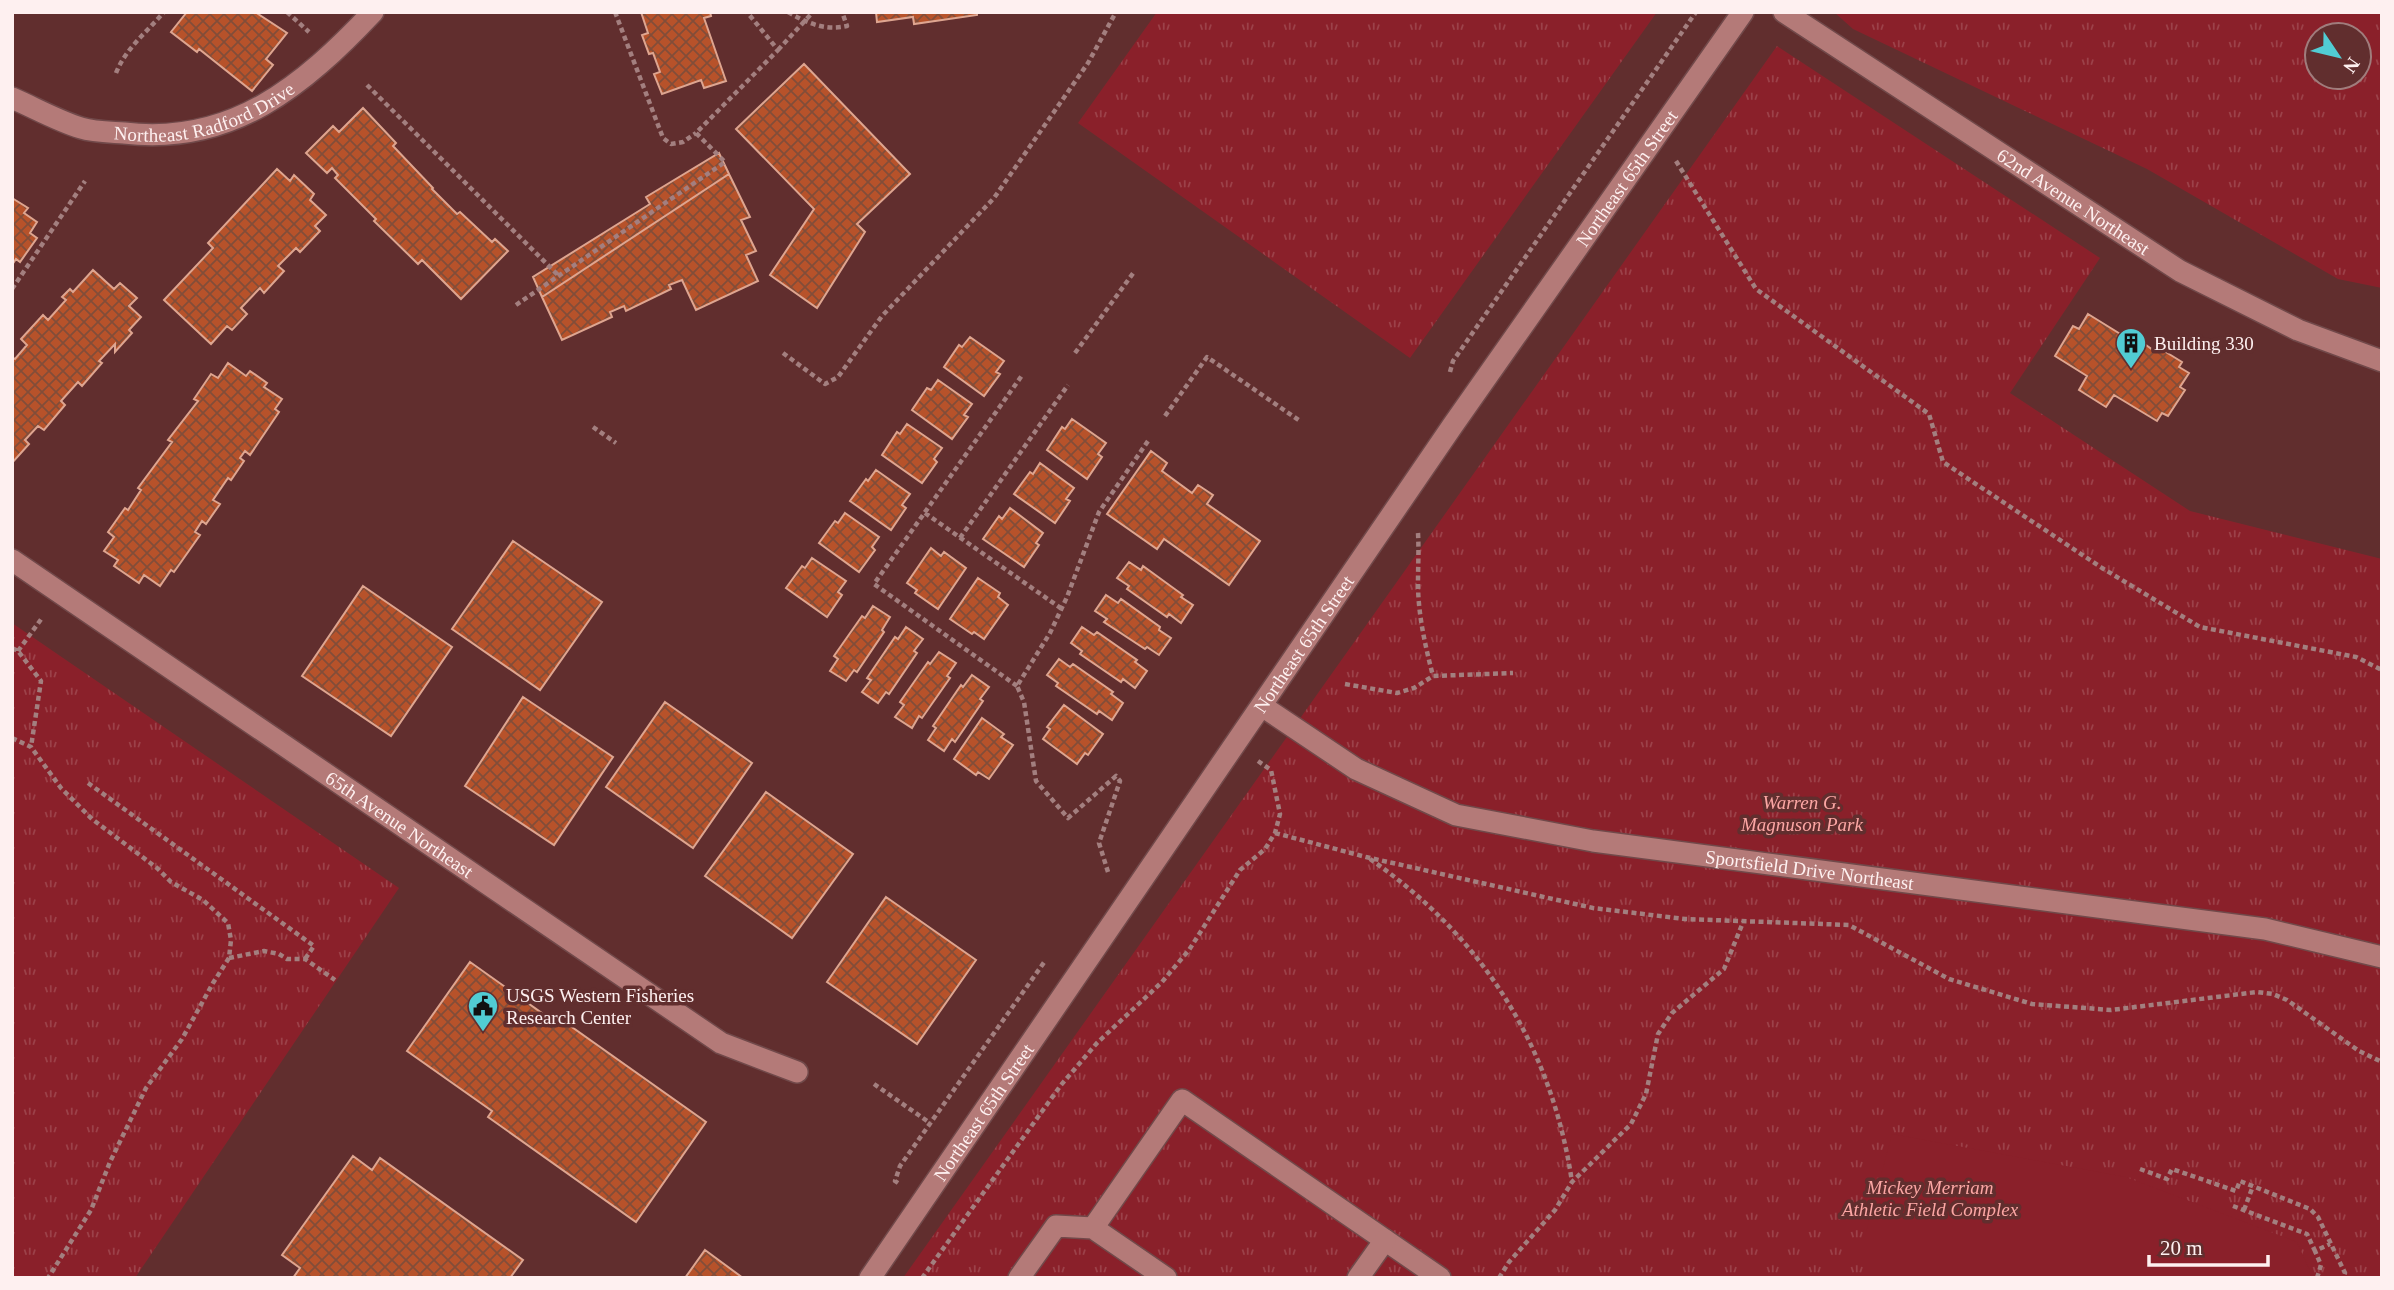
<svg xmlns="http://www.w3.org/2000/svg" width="2394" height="1290" font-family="'Times New Roman',serif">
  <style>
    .park { fill: url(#park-tufts); fill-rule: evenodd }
    .pitch { fill: #8a202a }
    .building { fill: url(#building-cross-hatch); stroke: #dea590; stroke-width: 2 }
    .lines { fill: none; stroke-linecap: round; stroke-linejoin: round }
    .minor-casing { stroke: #71494a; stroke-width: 24 }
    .path { stroke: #a37f7f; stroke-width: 4.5; stroke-dasharray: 5 3.5; stroke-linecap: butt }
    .minor { stroke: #b47a78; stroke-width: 21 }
    .labels { text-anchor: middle; stroke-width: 7; stroke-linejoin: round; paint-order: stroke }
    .street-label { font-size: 19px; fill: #fef0f0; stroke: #612e2e }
    .poi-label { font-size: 19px; fill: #fef0f0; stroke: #612e2e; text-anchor: start }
    .park-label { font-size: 19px; font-style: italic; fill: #fca6a4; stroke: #612e2e }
  </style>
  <defs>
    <pattern id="park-tufts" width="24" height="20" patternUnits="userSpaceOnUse" patternTransform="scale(1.75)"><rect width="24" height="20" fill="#8a202a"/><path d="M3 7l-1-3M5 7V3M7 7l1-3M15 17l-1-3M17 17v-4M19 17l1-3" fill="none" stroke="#9c4149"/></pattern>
    <pattern id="building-cross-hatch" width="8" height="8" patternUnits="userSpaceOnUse" patternTransform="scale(1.75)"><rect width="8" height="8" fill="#b7522a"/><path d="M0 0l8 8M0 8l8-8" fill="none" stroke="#824d39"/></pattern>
  </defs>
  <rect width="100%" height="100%" fill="#612e2e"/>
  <path class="park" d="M1157,12H1657L1410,358L1078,123Z
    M1834,12H2382V288L2338,279L2147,169L1853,29ZM2317,35H2359V77H2317Z
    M1777,46L2100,258L2010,393L2190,511L2382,559V1278H903Z
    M12,623L399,888L135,1278H12Z"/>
  <path class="pitch" d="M1892,1134L2126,1177L2297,1242L2310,1271L2308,1278H1866V1232Z"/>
  <path class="building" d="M187,12H255L287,33L266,59L273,65L252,91L199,49L197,52L171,32Z
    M641,12H710L711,16L704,18L726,81L704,88L701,80L662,94L654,74L660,72L653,53L649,54L642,35L648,33Z
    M876,12H977V15L914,24L913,17L877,22Z
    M804,64L910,174L857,224L865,232L817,308L770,275L814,209L736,129Z
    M363,108L396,143L393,146L433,188L432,189L457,214L460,212L492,242L495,239L508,251L461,299L422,260L418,264L374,221L376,219L335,178L338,175L332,168L327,173L306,153L333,126L339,132Z
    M719,153L729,174L542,297L533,277L650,204L646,197Z
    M277,169L290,181L294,175L314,194L310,200L326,215L315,226L320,231L300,252L296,248L278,266L284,271L264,293L260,288L241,308L247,314L232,330L227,326L211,344L164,300L213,248L208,243Z
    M729,174L750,217L741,220L756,251L746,255L758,281L696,310L682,280L669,285L671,289L626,311L624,306L610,312L612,317L562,340L542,297Z
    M12,198L28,208L24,213L37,222L30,233L37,238L20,262L16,259L12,265Z
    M93,270L114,289L120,283L137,298L129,306L141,317L129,330L132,333L115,352V344L99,361L102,363L82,386L78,382L61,401L65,405L44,430L38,426L25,440L29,444L12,463V357L15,359L27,345L21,339L43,315L48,320L66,300L62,297L70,289L73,292Z
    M2088,314L2143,348L2146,345L2153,350L2156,346L2182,362L2179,367L2189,373L2180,387L2185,390L2168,416L2162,413L2157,421L2114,395L2106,407L2079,390L2087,376L2055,356L2073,326L2079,329Z
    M970,337L1004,361L996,372L1000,374L984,396L944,367L959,345L962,347Z
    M228,363L246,376L250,371L267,383L264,387L282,399L275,409L279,412L250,455L245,451L240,458L244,461L231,480L228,478L213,500L220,504L206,524L202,521L195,532L200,535L174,572L171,570L160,586L144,575L139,583L114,566L118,560L104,551L114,537L108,532L125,508L128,510L141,490L138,488L172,442L168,440L198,401L194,399L211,374L218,378Z
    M938,380L972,404L964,415L968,417L952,439L912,410L927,388L931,390Z
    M1072,419L1106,443L1098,454L1102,457L1087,479L1047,450L1062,427L1065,429Z
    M907,424L942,448L934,459L937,462L922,483L882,455L897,432L900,434Z
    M1151,451L1167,463L1162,471L1192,493L1198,485L1213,495L1207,504L1260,541L1229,585L1164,539L1157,549L1107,514Z
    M1040,463L1074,488L1066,499L1070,501L1055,523L1014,494L1030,472L1033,474Z
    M876,470L910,494L902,505L906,508L891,530L850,501L866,479L868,481Z
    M1010,508L1043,533L1036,543L1039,545L1024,567L983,539L999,516L1002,519Z
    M845,513L879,537L872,547L875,550L859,572L819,543L835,521L838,523Z
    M513,541L602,602L540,690L452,629Z
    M931,548L941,556L944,552L966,568L938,609L915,593L917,590L907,583Z
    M812,558L846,581L838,592L842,595L827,617L786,588L802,566L805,568Z
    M1129,562L1141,570L1143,566L1183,595L1181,597L1193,605L1181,623L1169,614L1167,617L1127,589L1129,586L1117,578Z
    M978,578L1000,593L998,597L1008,605L984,639L974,632L972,634L950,619Z
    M363,586L452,647L391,736L302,676Z
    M1106,595L1118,603L1121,599L1160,627L1159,630L1171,638L1159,655L1147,647L1145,649L1104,622L1107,619L1095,611Z
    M873,606L890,617L882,630L884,632L857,672L854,670L846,681L830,671L838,659L834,656L862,616L865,618Z
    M906,627L923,639L914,651L917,653L889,694L886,692L878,703L862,692L871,680L867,678L895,637L898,639Z
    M1082,627L1094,635L1097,632L1137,660L1135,662L1147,671L1135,688L1123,679L1121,682L1080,654L1082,651L1071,643Z
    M939,652L956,663L947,676L950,678L922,718L919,716L912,728L895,717L904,705L900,702L928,662L930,664Z
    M1059,659L1070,667L1073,664L1113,692L1111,694L1123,703L1112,720L1099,711L1097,714L1056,686L1058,683L1047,675Z
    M972,675L989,687L980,699L983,701L955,742L952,739L944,751L928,740L936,728L933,726L961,685L963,687Z
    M523,697L613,757L554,845L465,786Z
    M665,702L752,763L693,848L606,787Z
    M1064,705L1103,734L1088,755L1085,753L1077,764L1043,739L1050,729L1047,727Z
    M982,718L1004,734L1001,737L1013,745L989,779L978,772L976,775L954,759Z
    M766,792L853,854L792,938L705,876Z
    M886,897L976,960L917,1044L827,982Z
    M470,962L556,1023L559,1018L706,1122L636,1222L488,1117L492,1111L407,1051Z
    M353,1156L372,1170L380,1158L523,1260L510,1278H293L300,1268L282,1255Z
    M705,1250L743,1278H685Z"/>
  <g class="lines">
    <g class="minor-casing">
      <g id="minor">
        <path id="s1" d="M1784,12L2180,271L2298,330L2382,361"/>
        <path id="s2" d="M12,98C35,108 58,121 81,128C94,132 110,132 124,133C232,146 303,86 373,12"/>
        <path id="s3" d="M12,560L721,1043L797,1072"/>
        <path id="s4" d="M1262,706L1356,769L1456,815L1593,841L2265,929L2382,957"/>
        <path d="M1093,1228L1182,1100L1440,1278"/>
        <path id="s5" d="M870,1278L1453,425L1743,12"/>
        <path d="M1019,1278L1056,1226L1093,1228L1166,1278"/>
        <path d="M1358,1278L1385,1240"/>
      </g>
    </g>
    <path class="path" d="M287,12L309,32
      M615,12L663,138L671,144L683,142L696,133
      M788,12C807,23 825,31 847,26L842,12
      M778,50L813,12
      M116,73C126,48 147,32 164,12
      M367,85L559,276
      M1676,161L1756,289L1929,414L1943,462L2102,568L2200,627L2356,657L2382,670
      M12,289L85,181
      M516,305L725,162L696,133L778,50L747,12
      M783,353L825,384L838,377L882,316L994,198L1088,63L1116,12
      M1075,353L1134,272
      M1450,372L1453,361L1696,12
      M1165,416L1207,357L1300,421
      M593,427L616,443
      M925,513L1062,609
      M1418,533C1419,550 1418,566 1418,583C1418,614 1425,645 1433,676
      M960,538L1068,385
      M12,648L18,651L41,681L31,747
      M18,651L42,618
      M1345,684L1397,693L1414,688L1433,676L1513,673
      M1017,686L874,584L1023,374
      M12,738L31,747L61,788L92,819L157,868L171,882L203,900L228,923L231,940L229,958L213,983L182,1039L146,1088L110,1162L91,1210L48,1278
      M88,783L314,946L305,959
      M1275,833L1366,857L1593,908L1685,919L1849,925L1949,979L2032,1004L2111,1010L2257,992L2273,994L2287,1000L2359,1051L2382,1062
      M1370,859C1483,937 1552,1047 1572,1182
      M1108,872L1099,843L1120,781L1116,776L1068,818L1036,781L1024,702L1017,686L1050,633L1067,597L1099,512L1148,441
      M229,958L264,951L279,954L287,959H305L335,980
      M874,1084L930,1123
      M2140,1169L2167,1179L2172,1169L2236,1191L2240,1181L2310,1209L2318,1217L2345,1273L2343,1278
      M898,1183L895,1181L900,1166L1045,961
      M2233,1206L2307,1234L2315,1251
      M2244,1210L2253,1186
      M922,1278L1061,1085L1097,1043L1162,982L1189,950L1240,870L1265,849L1275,833L1280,814L1271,770L1258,761
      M1499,1278L1509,1262L1555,1210L1572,1182L1631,1124L1646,1094L1658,1034L1672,1013L1724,969L1744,920
      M2317,1278L2321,1265L2315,1251L2330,1244"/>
    <use href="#minor" class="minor"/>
  </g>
  <defs>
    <g id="building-pin" transform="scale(1.575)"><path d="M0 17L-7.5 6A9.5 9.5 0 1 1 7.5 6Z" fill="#51ccd3" stroke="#612e2e"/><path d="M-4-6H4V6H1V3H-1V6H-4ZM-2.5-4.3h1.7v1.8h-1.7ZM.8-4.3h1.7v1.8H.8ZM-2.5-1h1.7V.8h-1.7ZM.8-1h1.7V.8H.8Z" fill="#111"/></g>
    <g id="civic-pin" transform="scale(1.575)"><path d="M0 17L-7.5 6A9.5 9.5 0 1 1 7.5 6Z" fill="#51ccd3" stroke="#612e2e"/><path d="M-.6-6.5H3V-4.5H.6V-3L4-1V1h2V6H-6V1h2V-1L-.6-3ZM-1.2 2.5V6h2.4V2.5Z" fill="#111"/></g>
  </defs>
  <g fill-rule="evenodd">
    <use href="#building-pin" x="2131" y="343"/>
    <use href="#civic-pin" x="483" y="1006"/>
  </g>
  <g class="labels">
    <g class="street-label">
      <text dy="7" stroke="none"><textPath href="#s2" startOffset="203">Northeast Radford Drive</textPath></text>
      <text dy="7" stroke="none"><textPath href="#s5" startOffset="1335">Northeast 65th Street</textPath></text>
      <text dy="7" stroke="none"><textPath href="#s1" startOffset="346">62nd Avenue Northeast</textPath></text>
      <text dy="7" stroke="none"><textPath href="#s5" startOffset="768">Northeast 65th Street</textPath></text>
      <text dy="7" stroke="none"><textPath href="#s3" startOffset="469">65th Avenue Northeast</textPath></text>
      <text dy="7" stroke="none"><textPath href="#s4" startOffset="581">Sportsfield Drive Northeast</textPath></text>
      <text dy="7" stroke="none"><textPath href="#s5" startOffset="201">Northeast 65th Street</textPath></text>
    </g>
    <g class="poi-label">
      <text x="2154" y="350">Building 330</text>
      <text x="506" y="1002">USGS Western Fisheries<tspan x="506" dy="22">Research Center</tspan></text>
    </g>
    <g class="park-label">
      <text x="1802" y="809">Warren G.<tspan x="1802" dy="22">Magnuson Park</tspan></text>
      <text x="1930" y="1194">Mickey Merriam<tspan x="1930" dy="22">Athletic Field Complex</tspan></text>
    </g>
  </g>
  <rect width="2394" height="1290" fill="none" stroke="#fef0f0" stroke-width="28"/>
  <g transform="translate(2338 56) rotate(125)"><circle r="33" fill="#612e2e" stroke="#a07c7c" stroke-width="2"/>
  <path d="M0-5L12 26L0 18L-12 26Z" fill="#51ccd3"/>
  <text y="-10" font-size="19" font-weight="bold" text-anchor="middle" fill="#fef0f0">N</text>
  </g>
  <path d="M2149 1255v10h119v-10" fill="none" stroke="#fef0f0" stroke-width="3.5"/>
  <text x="2160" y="1255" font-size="21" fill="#fef0f0" stroke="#612e2e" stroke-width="5" paint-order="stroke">20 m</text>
</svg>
